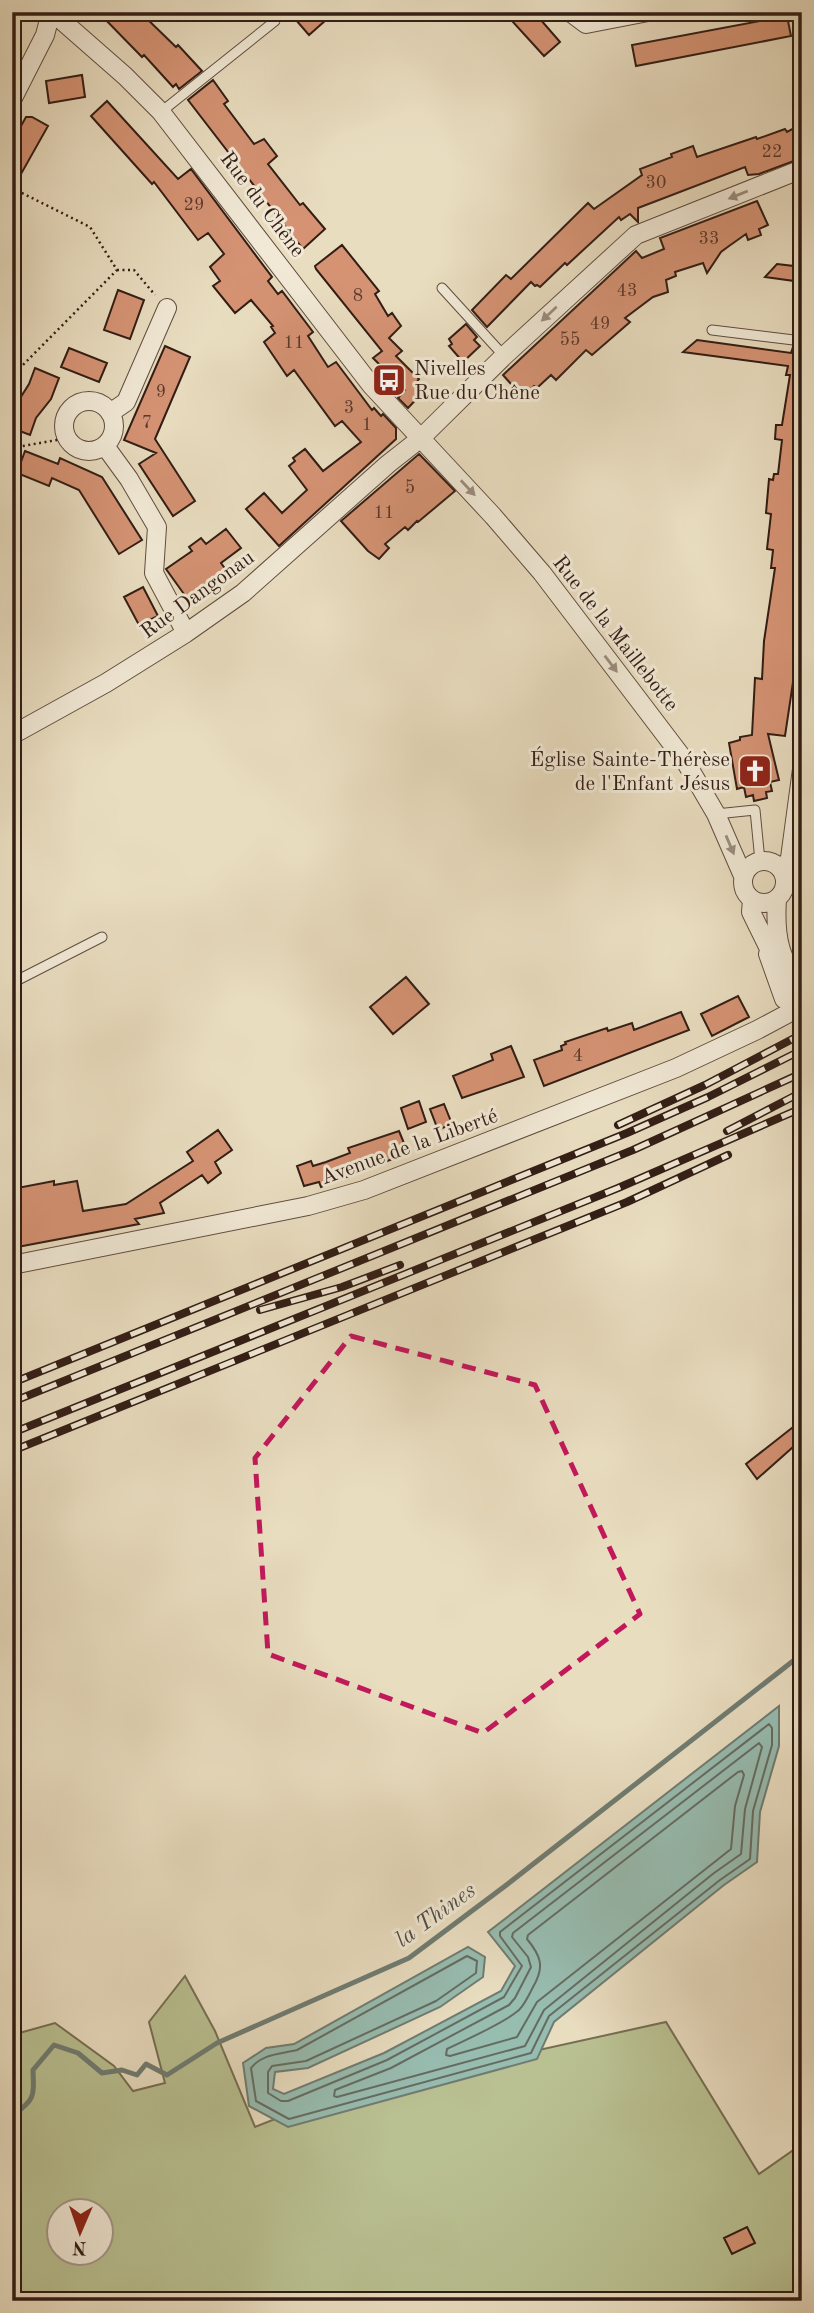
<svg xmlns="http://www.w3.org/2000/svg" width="814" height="2313" font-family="'Old Standard TT',serif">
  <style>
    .green { fill: #b9c091; stroke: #766e53; stroke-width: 2; fill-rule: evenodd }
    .water { fill: #97bcb0; stroke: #6f7c72; stroke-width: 2 }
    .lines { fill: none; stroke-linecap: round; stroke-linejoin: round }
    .shore { stroke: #646c62; stroke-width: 2 }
    .stream { stroke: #6f7c72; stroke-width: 5 }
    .building { fill: #d59374; stroke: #321d15; stroke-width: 2 }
    .lane-casing { stroke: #604d40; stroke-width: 11 }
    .street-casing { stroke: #604d40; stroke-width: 20 }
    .path { stroke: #321d15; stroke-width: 2.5; stroke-dasharray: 2 3.5; stroke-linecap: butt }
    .lane { stroke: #f1e9d6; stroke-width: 9 }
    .street { stroke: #f1e9d6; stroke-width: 18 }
    .rail-casing { stroke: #321d15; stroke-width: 8 }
    .rail { stroke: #f1e9d6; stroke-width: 5; stroke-dasharray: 16; stroke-linecap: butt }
    .oneway { fill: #9b8d7f }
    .marked { fill: none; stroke: #c2185b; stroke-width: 5; stroke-dasharray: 14 9; stroke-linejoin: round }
    .labels { text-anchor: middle; stroke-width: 6; stroke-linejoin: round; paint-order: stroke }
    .number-label { font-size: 18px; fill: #5b3a2d }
    .street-label { font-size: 21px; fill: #321d15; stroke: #f1e9d6 }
    .poi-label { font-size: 21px; fill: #321d15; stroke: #f1e9d6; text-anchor: start }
    .water-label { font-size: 23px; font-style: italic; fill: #504d44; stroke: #f1e9d6 }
  </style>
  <rect width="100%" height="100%" fill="#e9ddc0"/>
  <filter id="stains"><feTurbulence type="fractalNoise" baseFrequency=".00286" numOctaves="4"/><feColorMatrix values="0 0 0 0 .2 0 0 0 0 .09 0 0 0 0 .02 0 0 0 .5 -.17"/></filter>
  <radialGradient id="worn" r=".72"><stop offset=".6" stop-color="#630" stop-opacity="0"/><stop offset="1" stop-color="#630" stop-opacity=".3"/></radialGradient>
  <path class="green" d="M185,1976L215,2031L255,2127L323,2100L439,2072L666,2022L759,2174L802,2144V2301H699L690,2297L684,2301H12V2035L55,2023L114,2066L133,2091L165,2083L149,2022ZM60,2212H102V2254H60Z"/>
  <path class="water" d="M779,1706V1746L760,1812L757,1862L724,1885L554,2022L537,2059L288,2127L249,2106L243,2063L266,2048L294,2044L468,1947L485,1957L483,1977L440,2007L308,2068L275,2072L273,2089L284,2094L384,2053L501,1991L515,1966L488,1932Z"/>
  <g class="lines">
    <path class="shore" d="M769,1724L772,1728V1745L753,1811L750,1859L720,1880L549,2016L531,2053L289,2119L256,2101L251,2068C262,2054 280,2054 297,2050L467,1956L477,1961L476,1973L436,2001L306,2061L272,2066L268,2072V2093L281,2101H288L387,2060L504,1997L522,1966L500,1936V1932Z
      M759,1743L762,1747L745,1809L741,1854L714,1873L544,2010L525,2046L337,2097L334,2096L335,2090L391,2068L509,2005L515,1998L531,1967L528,1957L512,1937L513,1933Z
      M738,1772L742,1771L744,1775L735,1806L731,1849L537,2002L517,2037L450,2056L446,2055L447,2049C467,2039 503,2024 519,2010C525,2004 529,1995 533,1987C545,1967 541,1956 527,1939L528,1935Z"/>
    <path class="stream" d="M12,2116C35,2100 34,2097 33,2070L54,2045L78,2053L102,2073L122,2070L137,2075L146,2064L167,2075L217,2043L409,1958L509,1883L802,1654"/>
  </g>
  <path class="building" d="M98,12H140L176,47L178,45L202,71L179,89L176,84L173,87L144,55L142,57Z
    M289,12H335L309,35Z
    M504,12H534L560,42L544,56Z
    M787,16L791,36L636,66L632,45Z
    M82,75L85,97L49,103L46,81Z
    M213,80L228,101L224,104L254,144L264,139L277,156L268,164L300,205L303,203L325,229L303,249L188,100Z
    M107,101L178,179L191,169L272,277L268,281L278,294L282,291L313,332L308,336L328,367L336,362L372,410L374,408L381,416L383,414L396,428V439L279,546L246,509L264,493L282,513L307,490L289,466L295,461L293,458L305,449L323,471L361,442L342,421L335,426L294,370L287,376L264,342L275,333L271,327L273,326L251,300L235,313L213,286L220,281L210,267L224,254L208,233L198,240L154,182L152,184L91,116Z
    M26,117H32L48,126L12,190V142Z
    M802,124V158L759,174L748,175L745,167L638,208V222L630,214L621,220L619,217L567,265L565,263L540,287L537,285L535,286L531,282L487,327L472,310L506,275L511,279L588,203L594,209L642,175L640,169L672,157L671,154L693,146L697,157L756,137L757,139L785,129L787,132Z
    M757,201L768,225L759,229L761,235L748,240L746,234L729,246L721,252L707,273L703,263L675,272L676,276L666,280L668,292L653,297L625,318L630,322L592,355L586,350L556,380L551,375L537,388L534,386L524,395L519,393L503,375L636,251L642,258L664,249L660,238Z
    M342,245L379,291L375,294L388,316L392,313L401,326L389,338L402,351L396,356L419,379L416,383L424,391L408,408L398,398L405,390L373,358L382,351L316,269L315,266Z
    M777,264L802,267V282L765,277Z
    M118,290L144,300L130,339L104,330Z
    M466,324L477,337L474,340L480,346L463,362L449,346L452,344L449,339Z
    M697,340L791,353L793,347L802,348V622L785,736L768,734L779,780L770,782L772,791L766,792L767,798L754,801L753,795L746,797L744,787L737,789L729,743L740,740V737L752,735L755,678L762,679L764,641L775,568H771L773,550L767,549L771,514L766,513L769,479L773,480L774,474H778L782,440L775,439L776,425H782L790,375H786L788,366L683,352Z
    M165,346L190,357L155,439L195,501L173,516L139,464L156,453L124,440Z
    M69,348L107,363L99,382L61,367Z
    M35,368L59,378L51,399L36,418L30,435L12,428V411L29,384Z
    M25,451L58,464L60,458L102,477L142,540L119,554L79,490L52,478L49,486L17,473Z
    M419,454L455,491L418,522L417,521L408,530L405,527L385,544L389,548L379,559L368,551L341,521Z
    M226,529L241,548L221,563L229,574L189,601L166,569L192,551L189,547L201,538L206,544Z
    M143,587L158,616L139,625L124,597Z
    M406,977L429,1004L393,1034L370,1007Z
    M738,996L749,1017L712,1036L701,1014Z
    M681,1012L689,1030L544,1086L534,1060L562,1050L561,1046L566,1044L565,1042L607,1028L608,1031L632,1023L634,1030Z
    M511,1046L524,1077L462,1098L453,1076L493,1060L491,1054Z
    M419,1101L426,1122L408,1129L401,1108Z
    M444,1104L452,1124L438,1130L430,1109Z
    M218,1130L232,1150L215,1162L221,1173L208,1183L202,1175L160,1203L164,1213L135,1219L139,1224L12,1248V1189L54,1181V1185L77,1181L83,1211L126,1204L193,1161L187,1152Z
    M399,1131L408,1153L321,1187L319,1182L304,1186L297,1166L311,1161L313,1166L326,1162L350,1153L348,1148Z
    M802,1420V1439L757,1479L746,1464Z
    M747,2227L755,2243L732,2254L724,2238Z"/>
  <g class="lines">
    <g class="lane-casing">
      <path id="lane" d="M161,112L275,21
        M442,288L504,356
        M712,330L802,341
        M716,814L755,810L760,861
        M12,983L102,937"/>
    </g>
    <g class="street-casing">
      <path id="street" d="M52,12L125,76L161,112L371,385L493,516L542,573L644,707L685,761L716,814L743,876
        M570,12L586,24L648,12
        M12,100L45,35L51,12
        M64 426a25 25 0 1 1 50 0a25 25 0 1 1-50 0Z
        M110,413L126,402L167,308
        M105,446L129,479L157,527L154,573L186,633
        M12,735L106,683L186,633L243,593L388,464L421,438L504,356L636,235L802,169
        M743 882a21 21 0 1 1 42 0a21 21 0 1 1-42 0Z
        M783,872L790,858L802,769
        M777,899C774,944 782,957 802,996
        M752,900L751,912L776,963
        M768,954L784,999L802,1003
        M12,1265L308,1206L364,1190L676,1068L757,1030L802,1006"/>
    </g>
    <path class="path" d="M12,188L90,227L117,270L12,376
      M117,270H134L155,295
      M12,448L68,438"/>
    <use href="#lane" class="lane"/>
    <use href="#street" class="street"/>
    <g class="rail-casing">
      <path id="rail" d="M618,1125L705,1085L802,1034
        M727,1131L802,1092
        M260,1310L342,1287L400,1265
        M12,1383L627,1133L708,1097L802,1050
        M12,1402L633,1150L802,1073
        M12,1433L618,1188L802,1108
        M12,1451L627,1202L728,1155"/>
    </g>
    <use href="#rail" class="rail"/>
  </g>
  <defs><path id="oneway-solid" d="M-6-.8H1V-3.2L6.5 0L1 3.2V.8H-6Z" transform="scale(1.75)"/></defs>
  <g class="oneway">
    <use href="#oneway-solid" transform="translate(738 195) rotate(158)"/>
    <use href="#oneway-solid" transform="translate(549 314) rotate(137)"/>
    <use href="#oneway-solid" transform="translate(468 488) rotate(47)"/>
    <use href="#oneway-solid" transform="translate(611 664) rotate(53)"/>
    <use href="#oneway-solid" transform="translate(730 845) rotate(67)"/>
  </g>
  <path class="marked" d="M351,1336L535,1385L640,1614L483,1733L268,1654L255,1458Z"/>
  <defs>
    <g id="bus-square" transform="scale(1.75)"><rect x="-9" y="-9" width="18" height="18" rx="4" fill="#8f2418" stroke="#f1e9d6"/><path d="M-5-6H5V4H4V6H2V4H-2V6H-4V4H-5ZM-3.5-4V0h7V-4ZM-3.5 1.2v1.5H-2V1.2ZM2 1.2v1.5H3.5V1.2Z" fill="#fff"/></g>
    <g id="church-square" transform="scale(1.75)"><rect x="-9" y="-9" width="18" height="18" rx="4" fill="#8f2418" stroke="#f1e9d6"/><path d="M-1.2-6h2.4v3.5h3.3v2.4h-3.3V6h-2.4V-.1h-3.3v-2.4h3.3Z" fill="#fff"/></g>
  </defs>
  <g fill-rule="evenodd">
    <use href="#bus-square" x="389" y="380"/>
    <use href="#church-square" x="755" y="771"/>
  </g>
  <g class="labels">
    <g class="number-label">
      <text x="772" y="157">22</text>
      <text x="656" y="188">30</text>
      <text x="194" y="210">29</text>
      <text x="709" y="244">33</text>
      <text x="627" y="296">43</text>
      <text x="358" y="301">8</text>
      <text x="600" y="329">49</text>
      <text x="570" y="345">55</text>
      <text x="294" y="348">11</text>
      <text x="161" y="397">9</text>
      <text x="349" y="413">3</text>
      <text x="147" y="428">7</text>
      <text x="367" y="430">1</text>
      <text x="410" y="493">5</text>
      <text x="384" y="518">11</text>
      <text x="578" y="1061">4</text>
    </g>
    <g class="street-label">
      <text transform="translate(263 204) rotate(53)" y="7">Rue du Chêne</text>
      <text transform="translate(197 594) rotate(-36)" y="7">Rue Dangonau</text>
      <text transform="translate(616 633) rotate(52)" y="7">Rue de la Maillebotte</text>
      <text transform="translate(409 1146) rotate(-20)" y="7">Avenue de la Liberté</text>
    </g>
    <g class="poi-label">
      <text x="414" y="375">Nivelles<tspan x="414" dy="24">Rue du Chêne</tspan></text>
      <text x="730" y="766" text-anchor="end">Église Sainte-Thérèse<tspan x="730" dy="24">de l'Enfant Jésus</tspan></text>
    </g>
    <g class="water-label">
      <text transform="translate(435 1914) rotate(-36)" y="8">la Thines</text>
    </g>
  </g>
  <rect width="814" height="2313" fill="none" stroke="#e9ddc0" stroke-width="42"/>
  <rect x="14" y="14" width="786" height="2285" fill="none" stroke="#321d15" stroke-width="3.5"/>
  <rect x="21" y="21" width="772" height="2271" fill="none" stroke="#321d15" stroke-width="2"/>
  <g transform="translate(80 2232) rotate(182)"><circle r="33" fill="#f1e9d6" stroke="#a59789" stroke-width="2"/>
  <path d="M0-5L12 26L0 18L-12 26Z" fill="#8f2418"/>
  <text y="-10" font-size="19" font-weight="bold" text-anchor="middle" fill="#321d15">N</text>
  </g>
  <rect width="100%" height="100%" filter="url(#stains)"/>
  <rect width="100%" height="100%" fill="url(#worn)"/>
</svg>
